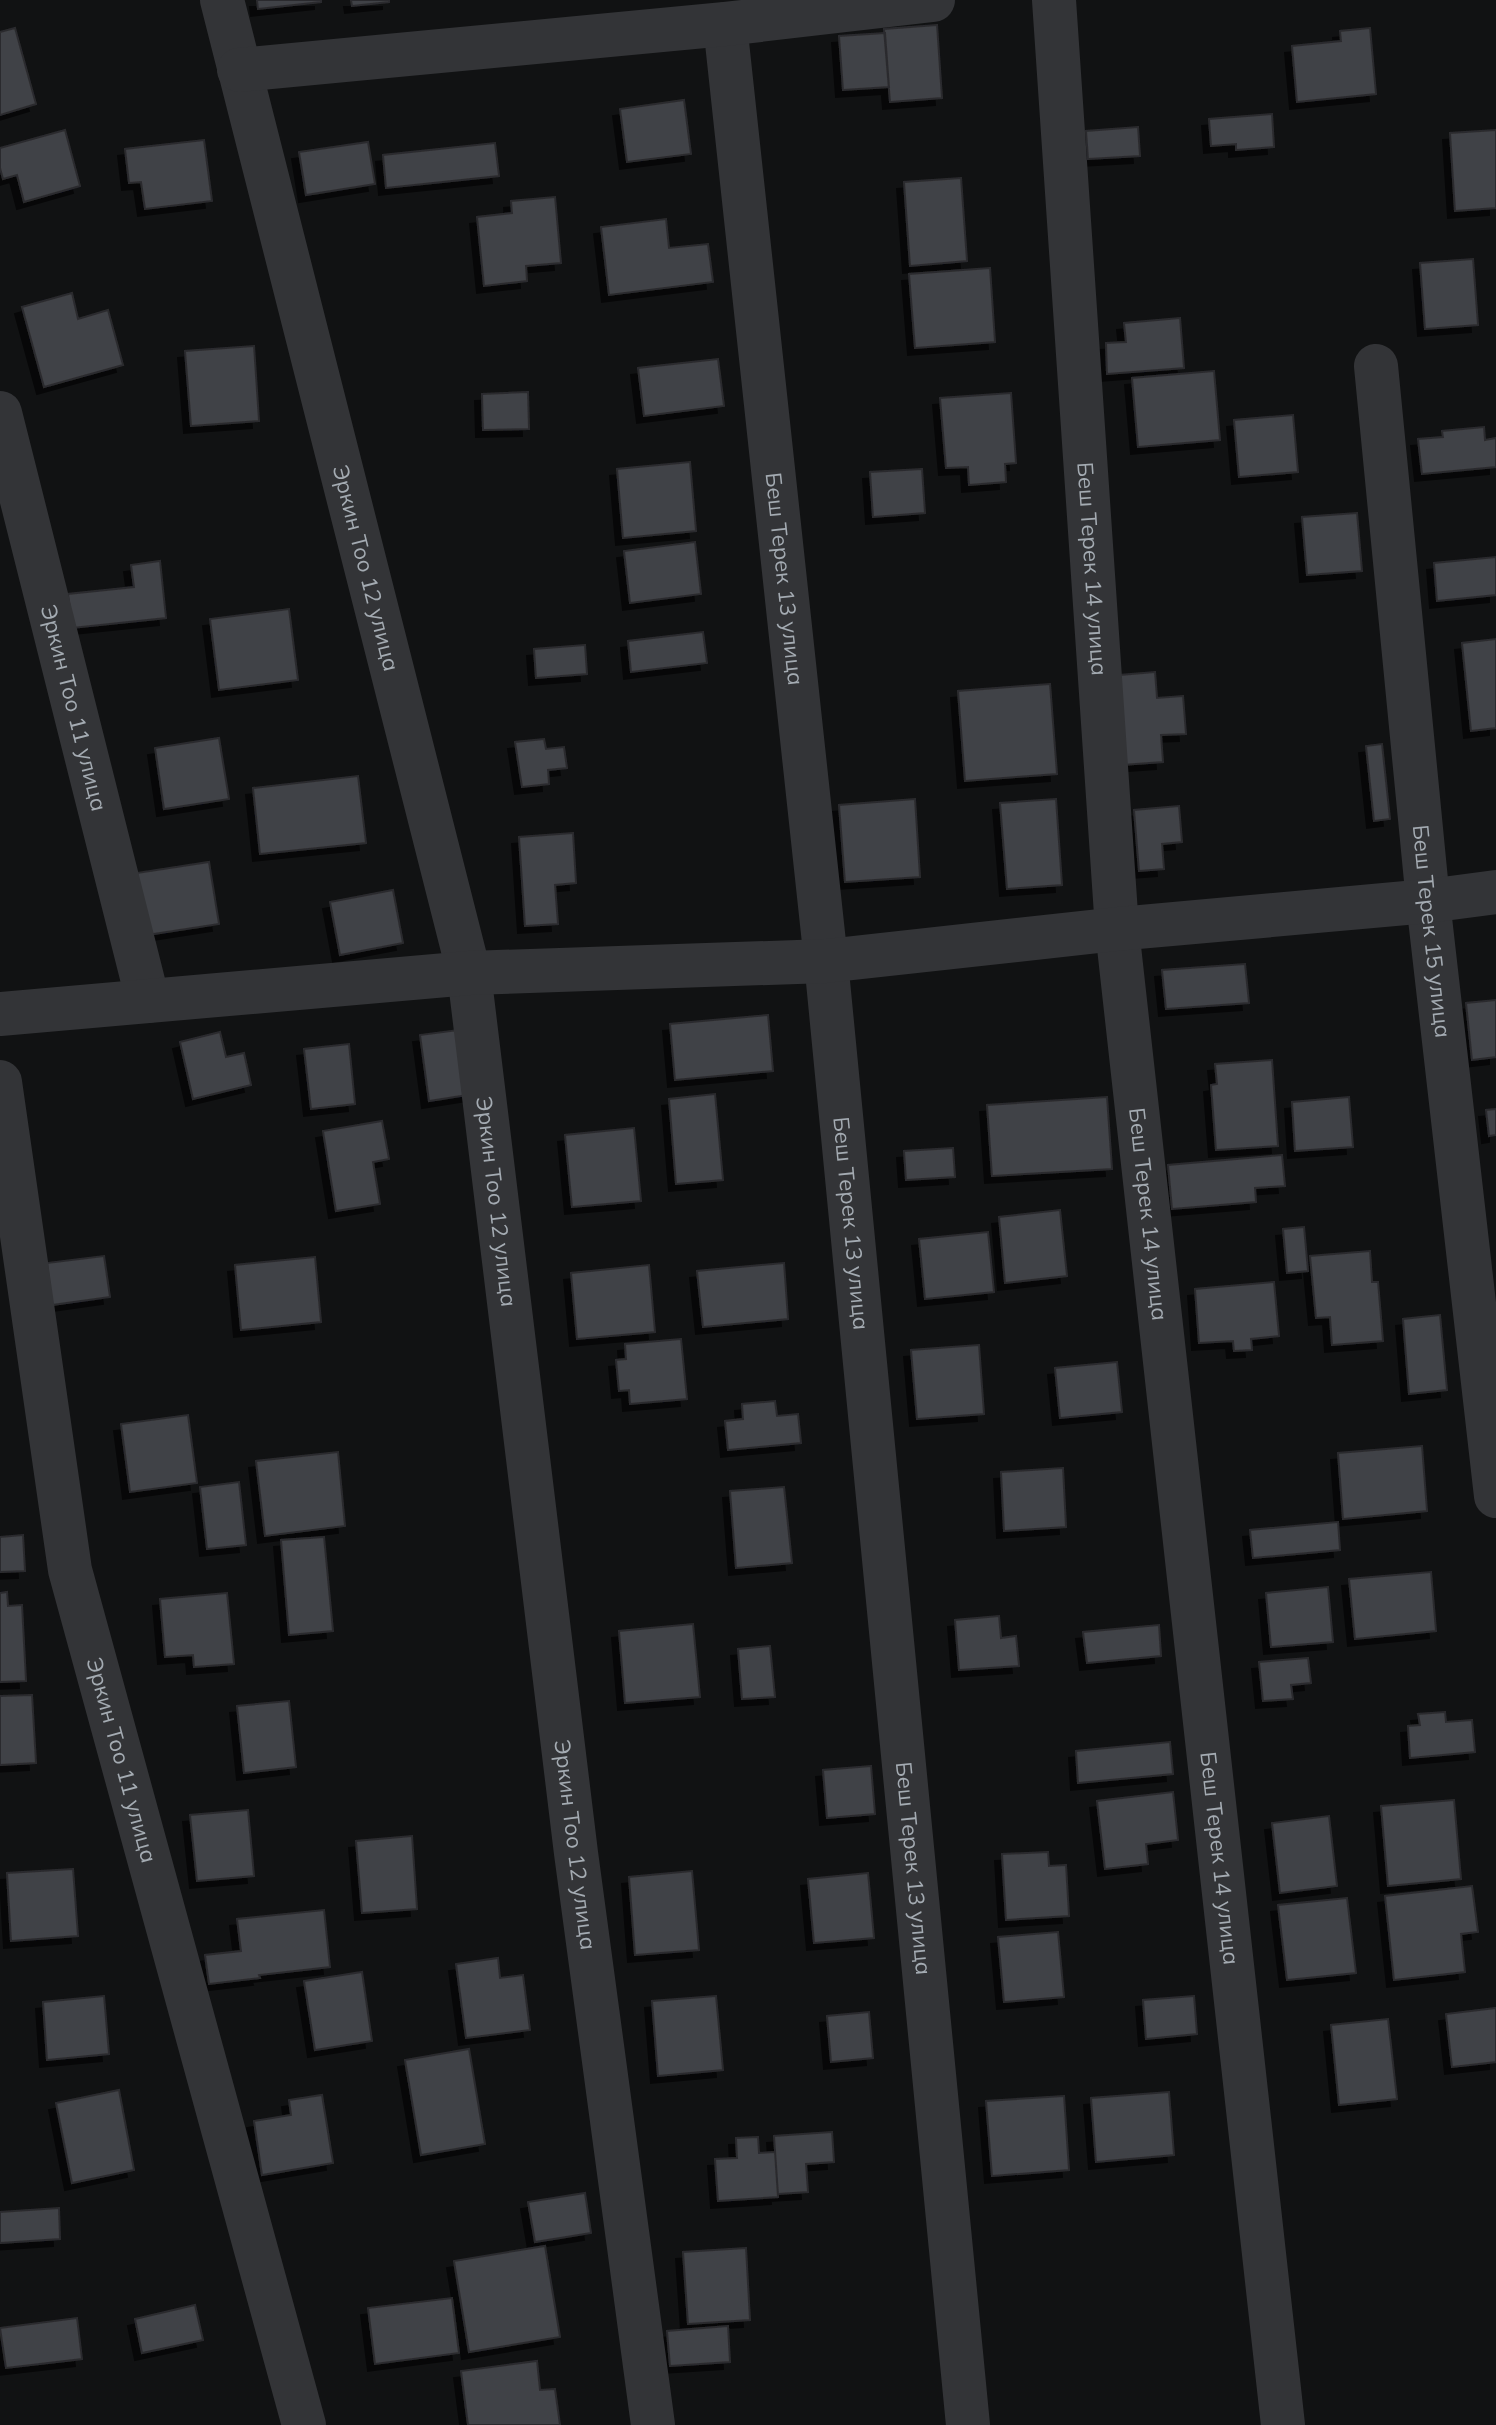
<svg xmlns="http://www.w3.org/2000/svg" width="1496" height="2425" font-family="Mulish,sans-serif">
  <style>
    .building { fill: #414246; stroke: #2c2c2f; stroke-width: 2; filter: url(#shadow) }
    .lines { fill: none; stroke-linecap: round; stroke-linejoin: round }
    .street { stroke: #333437; stroke-width: 44 }
    .labels { text-anchor: middle; stroke-width: 8; stroke-linejoin: round; paint-order: stroke }
    .street-label { font-size: 22px; fill: #a4abb2; stroke: #0d0d0e }
  </style>
  <defs>
    <filter id="shadow"><feDropShadow dx="-7" dy="7" stdDeviation="0" flood-color="#0009"/></filter>
  </defs>
  <rect width="100%" height="100%" fill="#111213"/>
  <path class="building" d="M257,0H321V2L258,9Z
    M351,0H389V2L352,6Z
    M937,25L942,98L890,102L884,29Z
    M15,28L36,104L0,115V32Z
    M1370,28L1376,94L1297,102L1292,46L1341,41L1340,31Z
    M885,33L889,87L843,90L839,36Z
    M684,100L691,154L627,162L620,109Z
    M1272,114L1274,147L1236,150V144L1211,146L1209,119Z
    M1138,127L1140,156L1088,159L1086,131Z
    M65,130L80,186L24,202L17,175L3,179L0,168V148Z
    M1496,130V208L1455,211L1450,133Z
    M204,140L212,201L145,209L141,182L129,183L125,149Z
    M368,142L375,184L306,195L299,152Z
    M495,143L499,176L386,188L383,155Z
    M961,178L967,261L910,266L904,182Z
    M555,197L561,263L526,266L527,281L484,286L477,217L512,213L511,201Z
    M666,219L669,248L708,244L713,282L609,295L601,227Z
    M1473,259L1478,325L1425,329L1420,263Z
    M990,268L995,342L915,348L909,274Z
    M72,293L78,319L108,310L123,365L44,387L22,307Z
    M1180,318L1184,368L1107,374L1106,343L1126,342L1124,323Z
    M254,346L259,421L191,426L185,351Z
    M718,359L724,406L644,416L638,368Z
    M1214,371L1220,440L1138,447L1132,378Z
    M528,392L529,429L483,430L482,394Z
    M1011,393L1016,463L1005,464L1006,482L969,485L968,467L946,468L940,398Z
    M1293,415L1298,472L1239,477L1234,420Z
    M1484,427L1485,440L1496,438V467L1422,474L1418,439L1443,437L1442,431Z
    M690,462L696,531L623,538L617,469Z
    M922,469L925,513L873,517L870,472Z
    M1357,513L1362,571L1307,575L1302,517Z
    M695,542L701,594L630,603L624,551Z
    M1496,557V595L1437,601L1434,563Z
    M160,561L166,618L72,628L68,594L134,587L131,565Z
    M289,609L298,680L219,690L210,619Z
    M703,632L707,663L631,672L628,641Z
    M1496,639V728L1471,731L1462,643Z
    M585,645L587,674L536,678L534,649Z
    M1155,672L1157,698L1183,696L1186,734L1161,735L1163,762L1122,765L1120,675Z
    M1050,684L1057,774L965,781L958,691Z
    M219,738L229,799L164,809L155,748Z
    M544,739L546,749L564,747L567,768L548,770L549,784L522,787L515,742Z
    M1382,744L1390,819L1374,821L1366,746Z
    M358,776L366,843L260,854L253,788Z
    M915,799L920,877L845,882L839,805Z
    M1056,799L1062,885L1007,889L1000,803Z
    M1179,806L1182,842L1162,844L1164,869L1139,871L1134,810Z
    M573,833L576,883L555,885L558,924L525,926L519,837Z
    M209,862L219,924L147,935L137,873Z
    M393,890L403,943L340,955L330,902Z
    M1245,964L1249,1003L1166,1009L1162,970Z
    M1496,1000V1057L1472,1060L1466,1003Z
    M768,1015L773,1071L675,1080L670,1024Z
    M466,1029L474,1094L429,1101L420,1035Z
    M220,1032L226,1057L244,1053L251,1085L193,1099L180,1042Z
    M349,1044L355,1104L311,1109L304,1049Z
    M1272,1060L1278,1146L1216,1150L1211,1085L1217,1084L1215,1064Z
    M715,1094L723,1180L676,1184L669,1099Z
    M1107,1097L1112,1169L992,1176L987,1105Z
    M1349,1097L1353,1147L1295,1151L1292,1102Z
    M1496,1109V1135L1489,1136L1486,1110Z
    M382,1121L389,1159L373,1162L380,1204L336,1211L323,1131Z
    M634,1128L641,1201L572,1207L565,1135Z
    M953,1148L955,1177L906,1180L904,1151Z
    M1282,1155L1285,1186L1255,1188L1256,1202L1172,1209L1168,1165Z
    M1060,1210L1067,1276L1005,1283L999,1217Z
    M1304,1227L1308,1271L1287,1273L1283,1229Z
    M988,1232L994,1292L925,1299L919,1239Z
    M1370,1251L1372,1282H1378L1383,1341L1332,1345L1330,1317L1316,1318L1310,1256Z
    M104,1256L110,1297L52,1305L47,1263Z
    M315,1257L321,1322L241,1330L235,1265Z
    M784,1263L788,1319L703,1327L697,1271Z
    M649,1265L655,1332L577,1339L571,1273Z
    M1274,1282L1279,1336L1251,1339L1252,1350L1234,1351L1233,1341L1199,1343L1195,1289Z
    M1440,1315L1447,1390L1409,1394L1403,1319Z
    M681,1339L687,1399L630,1404L629,1390L619,1391L616,1360L626,1359L625,1344Z
    M979,1345L984,1414L917,1419L911,1350Z
    M1117,1362L1122,1412L1060,1418L1055,1368Z
    M775,1401L777,1416L798,1414L801,1443L728,1450L725,1421L743,1419L742,1404Z
    M188,1415L197,1483L130,1492L121,1424Z
    M1422,1446L1427,1511L1343,1519L1338,1453Z
    M338,1452L345,1526L265,1536L256,1461Z
    M1063,1468L1066,1527L1004,1531L1001,1472Z
    M239,1482L246,1545L207,1549L200,1487Z
    M784,1487L792,1563L736,1568L730,1491Z
    M1338,1522L1340,1550L1253,1558L1250,1530Z
    M23,1535L25,1571L0,1572V1537Z
    M324,1537L333,1631L289,1635L281,1540Z
    M1431,1572L1436,1631L1355,1639L1349,1579Z
    M1328,1587L1333,1642L1271,1647L1266,1593Z
    M7,1592L8,1606L22,1605L26,1681L0,1682V1593Z
    M227,1593L234,1664L194,1667L193,1655L165,1657L160,1599Z
    M999,1616L1001,1638L1016,1636L1019,1666L959,1670L955,1620Z
    M693,1624L700,1697L625,1703L619,1631Z
    M1159,1625L1161,1656L1087,1663L1083,1632Z
    M770,1646L775,1697L742,1699L738,1649Z
    M1308,1658L1311,1683L1291,1685L1293,1699L1263,1701L1259,1662Z
    M32,1695L36,1763L0,1765V1696Z
    M289,1701L296,1767L244,1773L237,1706Z
    M1445,1712L1446,1722L1472,1720L1475,1752L1410,1758L1408,1726L1420,1725L1418,1714Z
    M1170,1742L1173,1774L1078,1783L1076,1751Z
    M871,1766L875,1814L827,1818L823,1770Z
    M1173,1792L1178,1840L1146,1844L1148,1864L1105,1869L1097,1801Z
    M1454,1800L1461,1879L1388,1886L1381,1806Z
    M248,1810L254,1876L197,1881L190,1815Z
    M1329,1816L1337,1886L1280,1893L1272,1823Z
    M412,1836L417,1909L362,1913L356,1841Z
    M1048,1852L1049,1866L1066,1865L1069,1916L1006,1920L1002,1854Z
    M73,1869L78,1936L11,1941L7,1873Z
    M692,1871L699,1950L635,1955L629,1877Z
    M868,1873L874,1938L814,1943L808,1879Z
    M1472,1886L1478,1932L1461,1934L1465,1972L1394,1980L1385,1896Z
    M1347,1898L1356,1973L1287,1980L1278,1905Z
    M324,1910L330,1967L259,1975L260,1978L209,1984L205,1955L241,1951L237,1919Z
    M1058,1932L1064,1997L1004,2002L998,1937Z
    M498,1958L500,1978L523,1975L530,2030L466,2038L456,1964Z
    M362,1972L372,2041L315,2050L304,1981Z
    M104,1996L109,2054L47,2060L43,2002Z
    M716,1996L723,2070L658,2076L652,2001Z
    M1194,1996L1197,2034L1146,2039L1143,2000Z
    M1496,2008V2062L1452,2067L1446,2014Z
    M869,2012L873,2058L831,2062L827,2016Z
    M1388,2019L1397,2099L1339,2105L1331,2025Z
    M469,2049L485,2144L421,2155L405,2060Z
    M119,2090L134,2170L72,2183L56,2103Z
    M1169,2092L1174,2155L1096,2162L1091,2098Z
    M322,2095L333,2163L262,2175L254,2121L291,2115L289,2100Z
    M1064,2096L1069,2170L992,2176L986,2101Z
    M832,2132L834,2162L806,2164L808,2192L778,2194L774,2136Z
    M758,2137L759,2153L775,2152L778,2197L718,2201L715,2159L737,2158L736,2138Z
    M585,2193L591,2233L535,2242L528,2202Z
    M59,2208L60,2239L0,2243V2212Z
    M545,2246L560,2337L469,2352L454,2261Z
    M746,2248L750,2320L688,2324L683,2252Z
    M452,2298L459,2353L375,2364L368,2308Z
    M195,2305L203,2340L142,2353L135,2319Z
    M77,2318L82,2359L6,2368L0,2328Z
    M728,2326L730,2362L670,2366L667,2331Z
    M537,2361L540,2390L555,2389L560,2425H468L461,2371Z"/>
  <g class="lines">
    <g class="street">
      <path id="s1" d="M222,0L469,973L576,1853L653,2425"/>
      <path id="s2" d="M1054,0L1117,929L1283,2425"/>
      <path id="s3" d="M725,24L826,961L968,2425"/>
      <path d="M239,70L725,24L933,0"/>
      <path id="s4" d="M1376,366L1428,901L1496,1496"/>
      <path id="s5" d="M0,413L148,1001"/>
      <path d="M0,1014L469,973L826,961L1117,929L1428,901L1496,892"/>
      <path id="s6" d="M0,1082L70,1570L304,2425"/>
    </g>
  </g>
  <g class="labels">
    <g class="street-label">
      <text dy="8" stroke="none"><textPath href="#s1" startOffset="586">Эркин Тоо 12 улица</textPath></text>
      <text dy="8" stroke="none"><textPath href="#s2" startOffset="570">Беш Терек 14 улица</textPath></text>
      <text dy="8" stroke="none"><textPath href="#s3" startOffset="558">Беш Терек 13 улица</textPath></text>
      <text dy="8" stroke="none"><textPath href="#s5" startOffset="304">Эркин Тоо 11 улица</textPath></text>
      <text dy="8" stroke="none"><textPath href="#s4" startOffset="568">Беш Терек 15 улица</textPath></text>
      <text dy="8" stroke="none"><textPath href="#s1" startOffset="1234">Эркин Тоо 12 улица</textPath></text>
      <text dy="8" stroke="none"><textPath href="#s2" startOffset="1218">Беш Терек 14 улица</textPath></text>
      <text dy="8" stroke="none"><textPath href="#s3" startOffset="1206">Беш Терек 13 улица</textPath></text>
      <text dy="8" stroke="none"><textPath href="#s6" startOffset="690">Эркин Тоо 11 улица</textPath></text>
      <text dy="8" stroke="none"><textPath href="#s1" startOffset="1882">Эркин Тоо 12 улица</textPath></text>
      <text dy="8" stroke="none"><textPath href="#s2" startOffset="1866">Беш Терек 14 улица</textPath></text>
      <text dy="8" stroke="none"><textPath href="#s3" startOffset="1854">Беш Терек 13 улица</textPath></text>
    </g>
  </g>
</svg>
